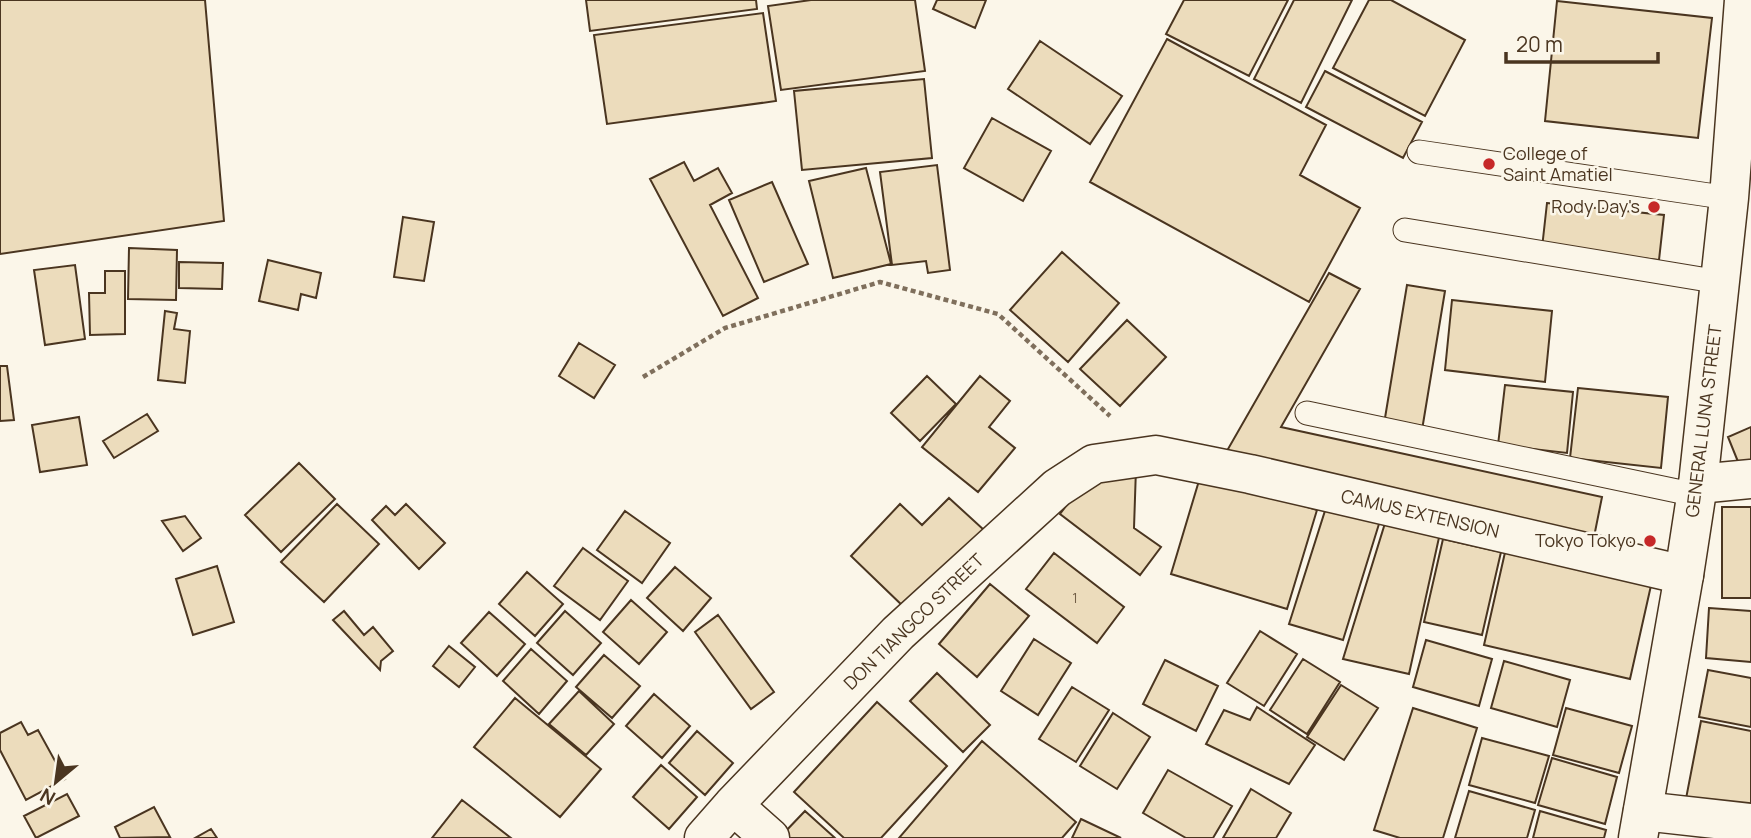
<svg xmlns="http://www.w3.org/2000/svg" width="1751" height="838" font-family="Manrope,sans-serif">
  <style>
    .building { fill: #ecdcbc; stroke: #4a3520; stroke-width: 2 }
    .lines { fill: none; stroke-linecap: round; stroke-linejoin: round }
    .lane-casing { stroke: #4a3520; stroke-width: 25 }
    .street-casing { stroke: #4a3520; stroke-width: 41 }
    .secondary-casing { stroke: #4a3520; stroke-width: 41 }
    .path { stroke: #7f6f5c; stroke-width: 4.5; stroke-dasharray: 5 3.5; stroke-linecap: butt }
    .lane { stroke: #fbf6e9; stroke-width: 23 }
    .street { stroke: #fbf6e9; stroke-width: 38 }
    .secondary { stroke: #fbf6e9; stroke-width: 38 }
    .poi-dot { fill: #c62828; stroke: #fbf6e9; stroke-width: 2.5 }
    .labels { text-anchor: middle; stroke-width: 5; stroke-linejoin: round; paint-order: stroke }
    .number-label { font-size: 14px; fill: #725f47 }
    .poi-label { font-size: 18px; fill: #4a3520; stroke: #fbf6e9; text-anchor: end }
    .street-label { font-size: 18px; fill: #4a3520; stroke: #fbf6e9 }
  </style>
  <rect width="100%" height="100%" fill="#fbf6e9"/>
  <path class="building" d="M0,0H205L224,221L0,254Z
    M586,0H756L757,9L590,31Z
    M811,0H915L925,71L781,90L768,6Z
    M937,0H986L975,28L933,9Z
    M1184,0H1288L1249,76L1166,34Z
    M1294,0H1352L1301,103L1254,79Z
    M1369,0H1391L1465,40L1425,116L1333,68Z
    M1557,1L1712,18L1698,138L1545,121Z
    M763,13L776,101L607,124L594,35Z
    M1167,39L1326,125L1300,175L1360,208L1309,302L1090,182Z
    M1040,41L1122,96L1090,144L1008,89Z
    M1325,71L1422,122L1403,158L1306,107Z
    M924,79L932,158L802,170L794,91Z
    M992,118L1051,151L1023,201L964,168Z
    M684,162L694,181L718,168L732,193L710,205L758,298L723,316L650,179Z
    M937,165L950,270L928,273L926,261L892,265L880,172Z
    M866,168L891,264L833,278L809,181Z
    M772,182L808,264L764,282L729,200Z
    M1547,203L1664,215L1659,260L1542,248Z
    M403,217L434,222L424,281L394,277Z
    M129,248L177,250L176,300L128,299Z
    M1062,252L1119,303L1068,362L1010,310Z
    M268,260L321,273L316,298L301,294L298,310L259,301Z
    M179,262L223,263L222,289L179,288Z
    M75,265L85,339L45,345L34,270Z
    M105,271H125V334L90,335L89,293H105Z
    M1329,273L1360,289L1281,427L1602,497L1594,537L1224,456Z
    M1407,285L1445,291L1422,430L1384,424Z
    M1452,300L1552,311L1545,382L1445,370Z
    M165,311L177,313L174,329L190,331L185,383L158,380Z
    M1127,320L1166,357L1120,406L1080,369Z
    M579,343L615,365L594,398L559,376Z
    M0,366H7L14,420L0,421Z
    M927,376L956,404L920,441L891,413Z
    M980,376L1010,401L989,427L1015,448L978,492L922,447Z
    M1505,385L1573,392L1567,453L1498,445Z
    M1578,388L1668,397L1661,468L1570,458Z
    M147,414L158,431L114,458L103,441Z
    M79,417L87,465L40,472L32,425Z
    M1751,427V476L1745,479L1728,437Z
    M299,463L335,499L281,552L245,515Z
    M1096,466L1136,468L1134,528L1161,547L1140,575L1060,514Z
    M1201,474L1317,510L1287,609L1171,574Z
    M1330,495L1383,511L1343,640L1289,624Z
    M949,498L984,530L907,610L851,556L900,504L922,525Z
    M337,504L379,544L324,602L281,562Z
    M406,504L445,543L419,569L372,520L386,506L395,515Z
    M1722,507H1751V598H1722Z
    M625,511L670,543L642,583L597,550Z
    M185,516L201,538L183,551L162,521Z
    M1386,520L1440,533L1409,674L1343,659Z
    M1443,539L1501,552L1482,635L1424,622Z
    M583,548L628,581L600,620L554,586Z
    M1506,548L1652,581L1630,679L1484,645Z
    M1054,553L1124,607L1097,643L1026,589Z
    M217,566L234,622L193,635L176,579Z
    M675,567L711,598L683,631L647,598Z
    M527,572L563,604L535,636L499,604Z
    M990,584L1029,616L977,677L939,644Z
    M631,600L667,632L639,664L603,632Z
    M1709,608L1751,611V662L1706,658Z
    M344,611L364,635L373,627L393,651L381,661L380,670L333,620Z
    M565,611L601,643L573,675L537,643Z
    M489,612L525,644L497,676L461,643Z
    M718,615L774,692L751,709L695,632Z
    M1260,631L1297,654L1264,706L1227,683Z
    M1034,639L1071,663L1038,715L1001,691Z
    M1426,640L1492,659L1479,706L1413,687Z
    M449,646L475,667L459,687L433,666Z
    M531,649L567,681L539,714L503,681Z
    M604,655L640,686L612,718L576,687Z
    M1303,659L1340,682L1307,734L1270,710Z
    M1165,660L1218,686L1196,731L1143,704Z
    M1504,661L1570,680L1557,727L1491,708Z
    M1708,670L1751,678V727L1699,717Z
    M937,673L990,725L963,752L910,701Z
    M1341,685L1378,708L1344,760L1307,737Z
    M1072,687L1109,710L1076,762L1039,739Z
    M579,691L614,724L586,755L549,724Z
    M654,694L690,726L662,758L626,726Z
    M515,698L601,769L560,817L474,747Z
    M877,702L947,766L881,838H844L794,792Z
    M1257,707L1315,745L1289,784L1206,744L1224,710L1250,720Z
    M1413,708L1477,728L1443,838H1400L1374,830Z
    M1566,708L1632,726L1619,773L1553,755Z
    M1113,713L1150,737L1117,789L1080,766Z
    M1701,721L1751,731V816L1684,809Z
    M21,722L28,735L38,730L65,779L26,800L0,750V733Z
    M697,731L733,763L705,795L669,763Z
    M1482,738L1549,756L1535,803L1469,785Z
    M982,741L1076,822L1062,838H899Z
    M1552,758L1617,777L1605,824L1538,805Z
    M661,765L697,797L669,829L633,797Z
    M1168,770L1232,806L1213,838H1186L1143,813Z
    M1251,789L1291,813L1276,838H1223Z
    M1469,791L1535,810L1527,838H1455Z
    M67,794L79,816L36,838L24,816Z
    M462,800L511,838H432Z
    M154,807L170,837L120,838L115,827Z
    M805,811L835,838H788L783,834Z
    M1540,811L1606,830L1604,838H1533Z
    M1081,819L1121,838H1072Z
    M211,829L217,838H195Z"/>
  <g class="lines">
    <g class="lane-casing">
      <path id="lane" d="M1419,152L1729,198
        M1405,230L1720,282
        M1307,413L1696,495"/>
    </g>
    <g class="street-casing">
      <path id="street" d="M1698,484L1751,479
        M733,805L770,838
        M1643,811L1751,823
        M704,838L733,805L898,633L1057,488L1094,464L1156,455L1250,474L1684,575"/>
    </g>
    <g class="secondary-casing">
      <path id="secondary" d="M1638,838L1684,575L1698,484L1729,198L1744,0"/>
    </g>
    <path class="path" d="M643,377L725,328L880,282L998,314L1110,416"/>
    <use href="#lane" class="lane"/>
    <use href="#street" class="street"/>
    <use href="#secondary" class="secondary"/>
  </g>
  <g class="poi-dot">
    <circle cx="1489" cy="164" r="7"/>
    <circle cx="1654" cy="207" r="7"/>
    <circle cx="1650" cy="541" r="7"/>
  </g>
  <g class="labels">
    <g class="number-label">
      <text x="1075" y="603">1</text>
    </g>
    <g class="poi-label">
      <text x="1503" y="160" text-anchor="start">College of<tspan x="1503" dy="21">Saint Amatiel</tspan></text>
      <text x="1640" y="213">Rody Day's</text>
      <text x="1636" y="547">Tokyo Tokyo</text>
    </g>
    <g class="street-label">
      <text transform="translate(1704 421) rotate(-83)" y="6">GENERAL LUNA STREET</text>
      <text transform="translate(1420 514) rotate(13)" y="6">CAMUS EXTENSION</text>
      <text transform="translate(914 622) rotate(-44)" y="6">DON TIANGCO STREET</text>
    </g>
  </g>
  <g transform="translate(56 782) rotate(209)" stroke="#fbf6e9" stroke-width="5" paint-order="stroke">
  <path d="M0-5L12 26L0 18L-12 26Z" fill="#4a3520"/>
  <text y="-10" font-size="19" font-weight="bold" text-anchor="middle" fill="#4a3520">N</text>
  </g>
  <path d="M1506 52v10h152v-10" fill="none" stroke="#4a3520" stroke-width="3.5"/>
  <text x="1516" y="52" font-size="21" fill="#4a3520" stroke="#fbf6e9" stroke-width="5" paint-order="stroke">20 m</text>
</svg>
